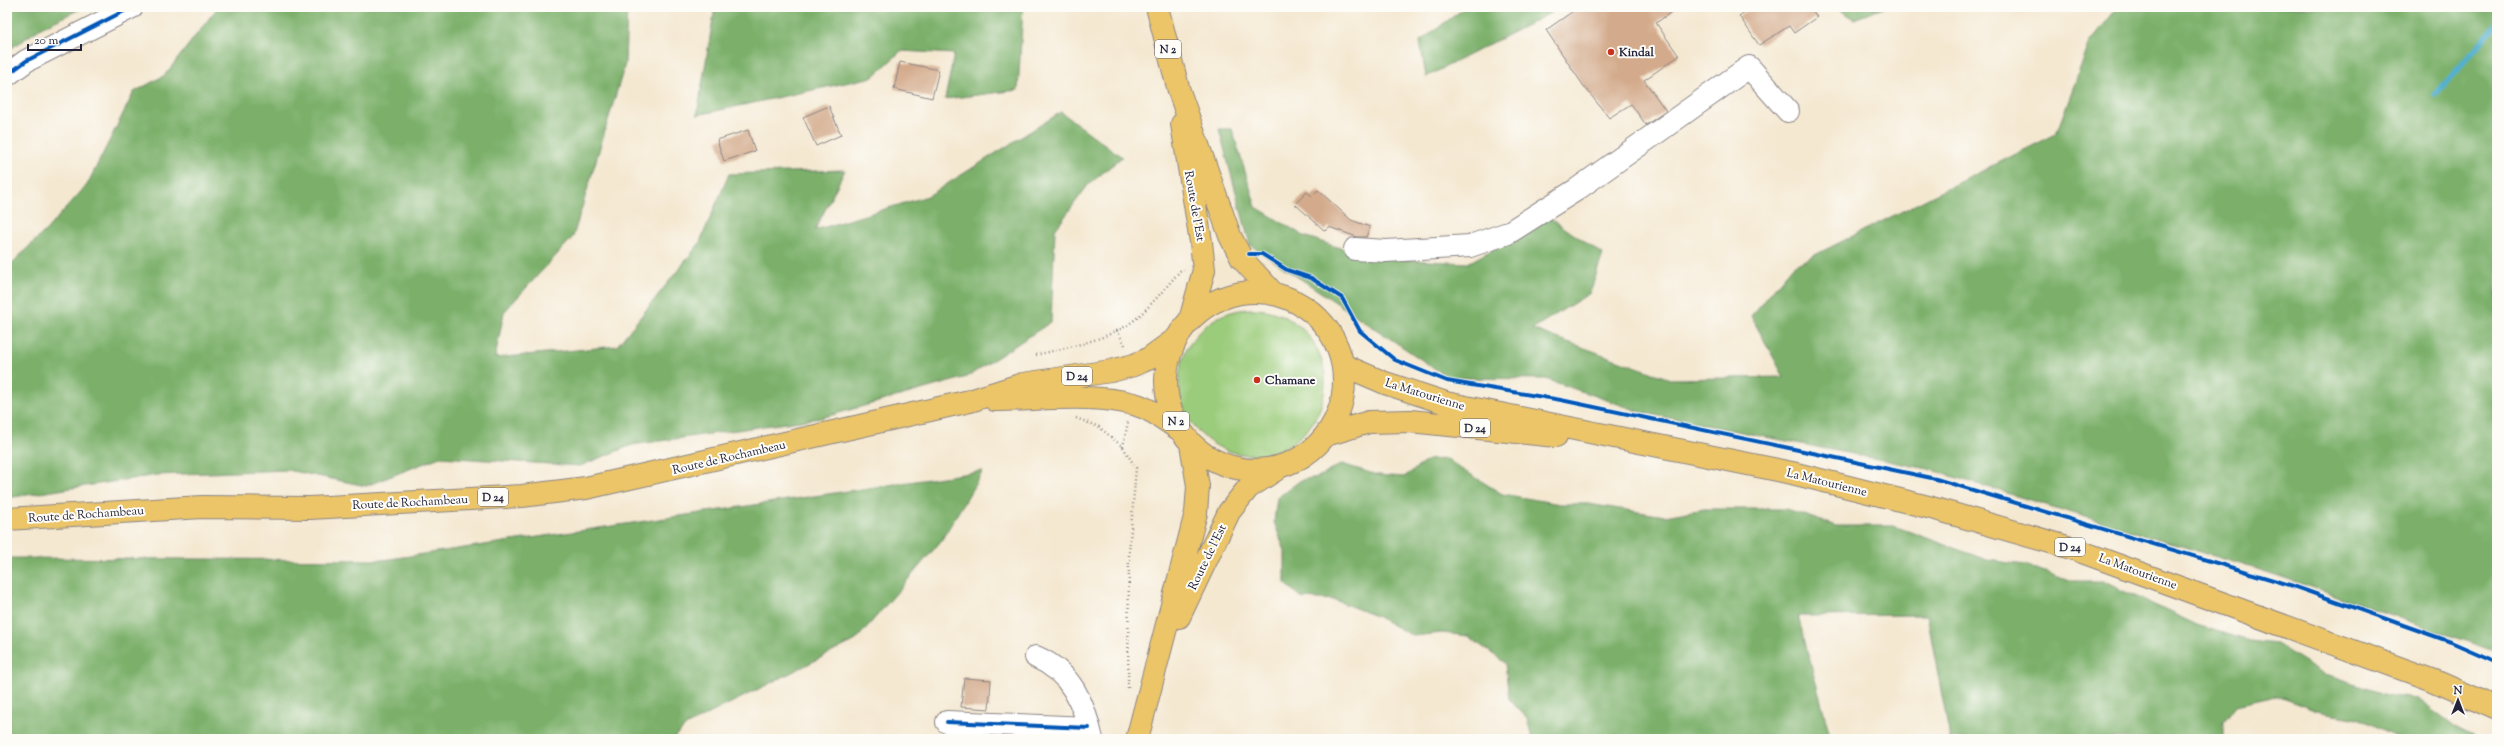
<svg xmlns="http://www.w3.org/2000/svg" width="2504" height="746" font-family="'Sorts Mill Goudy',serif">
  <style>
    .green { fill: #9bcc7b; stroke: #5e775b }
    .forest { fill: #7cb06b; stroke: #4f6953 }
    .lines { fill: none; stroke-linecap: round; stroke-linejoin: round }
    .stream { stroke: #52b0d0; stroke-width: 5.5 }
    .building { fill: #d3aa8b }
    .minor-casing { stroke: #8b8586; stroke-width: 24 }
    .major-casing { stroke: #8b8586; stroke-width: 24 }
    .path { stroke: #8b8586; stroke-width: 2.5; stroke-dasharray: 1 3; stroke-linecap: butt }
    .minor { stroke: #fff; stroke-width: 22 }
    .major { stroke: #ecc569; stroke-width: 22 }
    .cycleway-casing { stroke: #fdfcf7; stroke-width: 6 }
    .cycleway { stroke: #0057b8; stroke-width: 4 }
    .poi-dot { fill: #c8321e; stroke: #fdfcf7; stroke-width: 1.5 }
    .labels { text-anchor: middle; stroke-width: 4; stroke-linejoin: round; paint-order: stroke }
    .shield { fill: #fdfcf7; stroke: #646373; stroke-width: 1 }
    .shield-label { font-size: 11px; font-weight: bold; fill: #22223b }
    .poi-label { font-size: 12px; font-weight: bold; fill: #22223b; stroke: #fdfcf7; text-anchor: start }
    .street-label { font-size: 12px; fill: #22223b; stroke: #fdfcf7 }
  </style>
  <rect width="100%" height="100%" fill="#fdfcf7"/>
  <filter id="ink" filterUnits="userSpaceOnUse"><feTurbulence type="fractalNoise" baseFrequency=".025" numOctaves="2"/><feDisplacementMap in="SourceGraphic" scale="8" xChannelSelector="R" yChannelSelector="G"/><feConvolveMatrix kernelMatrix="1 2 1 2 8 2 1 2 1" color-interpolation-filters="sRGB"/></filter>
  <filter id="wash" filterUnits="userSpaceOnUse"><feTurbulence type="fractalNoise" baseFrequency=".012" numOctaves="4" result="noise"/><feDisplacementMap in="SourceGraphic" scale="16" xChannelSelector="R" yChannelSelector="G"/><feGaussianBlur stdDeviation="0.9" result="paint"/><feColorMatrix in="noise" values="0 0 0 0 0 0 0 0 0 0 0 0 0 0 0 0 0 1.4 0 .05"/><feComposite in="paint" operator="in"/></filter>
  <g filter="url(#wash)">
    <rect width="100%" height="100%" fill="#f4e8d1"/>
    <path class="green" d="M1179 382a73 73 0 1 1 146 0a73 73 0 1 1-146 0Z"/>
    <path class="forest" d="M7,7H84L41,28L7,51Z
      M218,7H627L625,64L573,237L504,312L495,358L617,346L699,244L729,174L845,170L815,230L928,196L1061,112L1122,157L1088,185L1055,230L1051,322L967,377L821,418L632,445L580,466L440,457L366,486L288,470L157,475L7,498V268L47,229L87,185L134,92L165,75Z
      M715,7H1023L1018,90L945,99L954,54L901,51L873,77L697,115Z
      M1466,7H1562L1426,77L1420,41Z
      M1836,7H1886L1854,19Z
      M2118,7H2497V652L2276,575L1928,469L1644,413L1546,379L1449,378L1250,245L1219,129H1232L1256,207L1304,236L1370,258L1468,263L1550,218L1603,254L1590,293L1532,329L1670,379L1784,377L1751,316L1793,266L2056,134L2090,42Z
      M1446,459L1502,494L1560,504H1588L1665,516L1704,509H1786L1836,526H1894L1987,560L2026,565L2069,581H2103L2197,625L2250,641L2276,644L2324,674L2386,695L2417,699L2455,727L2478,739H2402L2359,718L2317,711L2276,696L2236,705L2224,721V739H1950L1927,615L1798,616L1831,739H1532L1527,718L1509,699L1505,663L1468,636L1442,633L1413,636L1378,617L1335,600L1301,598L1285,583V551L1274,522L1277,498L1301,480L1318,477L1342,464L1377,475L1404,477L1428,460Z
      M983,471L941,541L856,640L687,725L673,739H7V558L383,560Z"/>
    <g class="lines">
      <path class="stream" d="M2435,95L2497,24"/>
    </g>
    <g id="blocks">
      <path class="building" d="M1579,7H1678L1656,23L1679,56L1644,80L1666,111L1646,125L1631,104L1609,118L1583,85L1546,30Z
        M1752,7H1810L1817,17L1794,33L1789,26L1759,45L1739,16Z
        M900,62L939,70L932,98L894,89Z
        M829,106L841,135L816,146L803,117Z
        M748,130L755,151L724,161L717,140Z
        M1318,190L1351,220L1370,227L1366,237H1357L1329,227L1325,231L1295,204L1307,192L1312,196Z
        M964,678L991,680L989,709L961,707Z"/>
    </g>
  </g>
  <g filter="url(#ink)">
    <use href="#blocks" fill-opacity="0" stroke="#8b8586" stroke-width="1"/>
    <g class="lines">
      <g class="minor-casing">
        <path id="minor" d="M7,75L26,61L132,7
          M1355,249L1386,251L1470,246L1508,233L1576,190L1749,67L1788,111
          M1036,657C1071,672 1084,703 1092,739
          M947,722L1089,728"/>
      </g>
      <g class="major-casing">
        <path id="major" d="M1157,7L1179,91L1230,236L1242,259L1274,294
          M1182,124L1201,242L1204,270L1190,320
          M1166 381a89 89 0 1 1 178 0a89 89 0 1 1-178 0Z
          M1343,365L1385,383L1446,403L1792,473L1932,508L2071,548L2435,681L2497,708
          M995,400C1039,400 1092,393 1134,404C1151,409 1165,420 1180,430
          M1326,435L1369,422L1410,421L1556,436
          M7,519L202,507L310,508L522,496L586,488L970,401L1023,384L1111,371L1134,365L1148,359L1177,338
          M1179,617L1229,512L1248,488L1277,469
          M1137,739L1196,513L1198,486L1191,444"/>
      </g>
      <path class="path" d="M1117,330L1126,347
        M1036,355C1068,347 1115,339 1139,316C1154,302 1167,286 1180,271L1184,270
        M1076,418L1099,427L1123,447L1136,468L1129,553L1128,691
        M1123,447L1128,422"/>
      <use href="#minor" class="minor"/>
      <use href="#major" class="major"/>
      <g class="cycleway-casing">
        <path id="cycleway" d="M7,75L26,61L132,7
          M1249,254H1262L1287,270L1311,278L1342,298L1360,331L1395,360L1447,381L1561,400L1936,479L2290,585L2451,642L2497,662
          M947,722L1089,728"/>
      </g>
      <use href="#cycleway" class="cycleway"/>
    </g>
  </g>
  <g class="poi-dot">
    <circle cx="1611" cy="52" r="4"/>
    <circle cx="1257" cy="380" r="4"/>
  </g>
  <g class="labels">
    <g class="shield">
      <rect x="1155" y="40" width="26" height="18" rx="3"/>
      <rect x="1062" y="367" width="30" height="18" rx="3"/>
      <rect x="1163" y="412" width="26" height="18" rx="3"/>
      <rect x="1460" y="419" width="30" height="18" rx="3"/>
      <rect x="478" y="488" width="30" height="18" rx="3"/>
      <rect x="2055" y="538" width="30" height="18" rx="3"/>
    </g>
    <g class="shield-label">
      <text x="1168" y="53">N 2</text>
      <text x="1077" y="380">D 24</text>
      <text x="1176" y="425">N 2</text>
      <text x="1475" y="432">D 24</text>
      <text x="493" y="501">D 24</text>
      <text x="2070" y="551">D 24</text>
    </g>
    <g class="poi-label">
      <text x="1619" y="56">Kindal</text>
      <text x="1265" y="384">Chamane</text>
    </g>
    <g class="street-label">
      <text transform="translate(1195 206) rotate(80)" y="4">Route de l'Est</text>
      <text transform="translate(1425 394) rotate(17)" y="4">La Matourienne</text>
      <text transform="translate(729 457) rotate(-13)" y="4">Route de Rochambeau</text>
      <text transform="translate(1827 482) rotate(14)" y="4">La Matourienne</text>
      <text transform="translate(410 502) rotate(-3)" y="4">Route de Rochambeau</text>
      <text transform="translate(86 514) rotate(-4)" y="4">Route de Rochambeau</text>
      <text transform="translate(1207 557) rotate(-64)" y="4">Route de l'Est</text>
      <text transform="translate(2138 571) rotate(20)" y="4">La Matourienne</text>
    </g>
  </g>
  <rect width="2504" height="746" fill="none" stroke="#fdfcf7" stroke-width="24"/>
  <g transform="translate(2458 700)" stroke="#fdfcf7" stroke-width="3" paint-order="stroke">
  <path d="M0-3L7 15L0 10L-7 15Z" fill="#22223b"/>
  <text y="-6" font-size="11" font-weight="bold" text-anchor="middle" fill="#22223b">N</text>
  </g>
  <path d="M28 44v6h53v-6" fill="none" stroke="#22223b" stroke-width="2"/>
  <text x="34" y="44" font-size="12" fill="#22223b" stroke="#fdfcf7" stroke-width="3" paint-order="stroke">20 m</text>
</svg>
